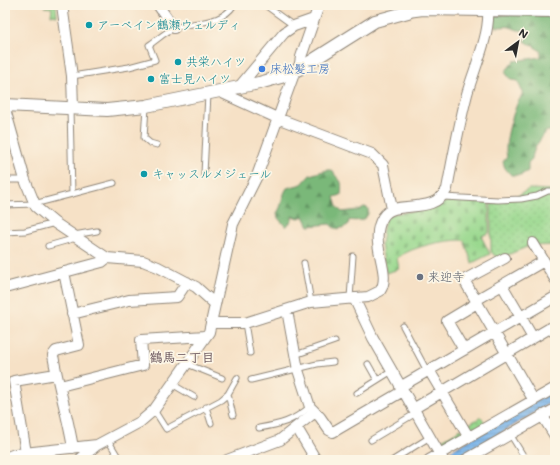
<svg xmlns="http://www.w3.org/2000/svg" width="560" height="465" font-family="Mali,'Klee One',sans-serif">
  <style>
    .green { fill: url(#green-dots); stroke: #62825c }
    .forest { fill: url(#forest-firs); stroke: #527252 }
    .cemetery { fill: url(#cemetery-stones); stroke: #62825c }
    .water { fill: url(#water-rules); stroke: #53708c }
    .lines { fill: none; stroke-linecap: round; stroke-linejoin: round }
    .service-casing { stroke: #908678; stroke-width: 7 }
    .minor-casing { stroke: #908678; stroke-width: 12 }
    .tertiary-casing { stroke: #908678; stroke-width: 14 }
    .service { stroke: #fff; stroke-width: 5 }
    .minor { stroke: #fff; stroke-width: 10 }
    .tertiary { stroke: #fff; stroke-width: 12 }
    .culture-dot { fill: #0f9aa8; stroke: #fcf5e5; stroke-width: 1.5 }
    .shop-dot { fill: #3f7fe0; stroke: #fcf5e5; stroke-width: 1.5 }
    .worship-dot { fill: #6b7280; stroke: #fcf5e5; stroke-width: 1.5 }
    .labels { text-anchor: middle; stroke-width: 3.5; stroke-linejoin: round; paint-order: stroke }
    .culture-label { font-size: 12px; fill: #0d838f; stroke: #fcf5e5; text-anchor: start }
    .shop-label { font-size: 12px; fill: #366cbe; stroke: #fcf5e5; text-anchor: start }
    .worship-label { font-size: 12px; fill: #5b616d; stroke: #fcf5e5; text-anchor: start }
    .neighbourhood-label { font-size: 13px; font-weight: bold; fill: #6a565d; stroke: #fcf5e5 }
  </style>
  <defs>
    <pattern id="green-dots" width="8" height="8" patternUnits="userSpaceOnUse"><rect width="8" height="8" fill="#99d88e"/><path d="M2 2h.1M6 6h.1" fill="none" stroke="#84ba7b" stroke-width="1.8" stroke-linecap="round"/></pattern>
    <pattern id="forest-firs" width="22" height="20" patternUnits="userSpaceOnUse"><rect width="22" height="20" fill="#7ab879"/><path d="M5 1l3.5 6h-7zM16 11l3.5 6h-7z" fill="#649663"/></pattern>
    <pattern id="cemetery-stones" width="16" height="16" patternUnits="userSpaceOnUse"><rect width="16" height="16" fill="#99d88e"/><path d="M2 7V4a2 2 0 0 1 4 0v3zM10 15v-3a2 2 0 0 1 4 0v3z" fill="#84ba7b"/></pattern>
    <pattern id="water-rules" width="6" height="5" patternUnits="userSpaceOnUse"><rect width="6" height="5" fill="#7bb6ec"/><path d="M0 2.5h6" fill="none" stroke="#6594bf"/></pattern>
  </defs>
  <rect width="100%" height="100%" fill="#fcf5e5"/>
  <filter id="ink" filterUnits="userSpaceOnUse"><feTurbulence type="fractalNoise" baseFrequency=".025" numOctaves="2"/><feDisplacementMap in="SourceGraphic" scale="8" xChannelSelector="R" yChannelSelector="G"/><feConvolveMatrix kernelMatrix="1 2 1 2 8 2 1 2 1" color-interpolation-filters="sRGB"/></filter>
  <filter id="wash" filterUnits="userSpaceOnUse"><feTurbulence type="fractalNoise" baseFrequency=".012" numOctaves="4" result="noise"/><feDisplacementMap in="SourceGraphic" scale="16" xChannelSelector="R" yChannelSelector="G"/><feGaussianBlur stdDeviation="0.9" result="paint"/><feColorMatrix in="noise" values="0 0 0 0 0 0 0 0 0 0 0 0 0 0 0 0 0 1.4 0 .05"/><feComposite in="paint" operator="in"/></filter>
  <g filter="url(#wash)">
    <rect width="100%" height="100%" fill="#f6e1c6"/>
    <path class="green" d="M46,5H56L57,16L51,15L52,8L45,7Z
      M529,189L555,190V245L529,246L498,259L491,252V204L502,199H512Z
      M481,417L485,423L472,431L468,430L466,426Z
      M461,429L463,435L443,448H440L437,443Z"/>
    <path class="forest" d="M496,14L555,16V131H547C540,139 533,149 532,159L528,163V171L521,175H511L505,168L503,162L507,157C503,144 512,117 517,104C518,101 521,98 522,95C523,91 519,85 518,81L511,80L505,72L514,61L541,57V51L525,41V30C518,31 516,29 510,27C502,25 490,32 492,17Z
      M327,170H332C339,183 343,176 341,195L334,197L337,207L342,212L359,210L364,207L368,208C370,220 359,222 349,220L348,225C341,229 335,231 330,224L309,226L304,216L299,218L292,216V220L286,227L278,218L277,213C283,205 281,197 287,188L302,184L310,175Z"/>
    <path class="cemetery" d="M460,200L489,203V233L481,236L490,254L472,263L464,240C444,240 413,246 397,258L399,269L386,273L381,244L385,218L391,214L414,211L436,207L447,201Z"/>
    <path class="water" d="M555,390V400L457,460H435Z"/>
  </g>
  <g filter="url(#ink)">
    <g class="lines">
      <g class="service-casing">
        <path id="service" d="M265,5L294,26
          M72,76L129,67L155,60L149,45C157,40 166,31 175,28C195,21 221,25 234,5
          M146,107L144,138L150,143L157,145
          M70,108L72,194
          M204,174L208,94
          M5,180H25
          M444,197L498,200L521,199L537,196L548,191H555
          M5,205L34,204L114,183
          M5,232L25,231L55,223
          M74,235L97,231
          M48,246L76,238
          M304,263L311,302
          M350,298L353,256
          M245,323L250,353
          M403,326L427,371
          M295,355L335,341
          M187,364L222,378
          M368,364L377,380
          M251,380L317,364L333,362
          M172,384L194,397
          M357,393L392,371
          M228,394L233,415
          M206,407L211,423
          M154,410L166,429L221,400L228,394L237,378
          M259,428C282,424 291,422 310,407
          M510,434L526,460
          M108,440L120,460
          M371,440L416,413
          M393,460L430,437"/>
      </g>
      <g class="minor-casing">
        <path id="minor" d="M62,5L72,76L73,108
          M158,5L174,28
          M405,5L408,12L423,10L555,12
          M299,69L301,57L319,5
          M239,87L284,33L294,26L314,19
          M218,91L277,118L372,154L383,165L392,209
          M5,109L25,180L36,207L55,223L107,258L143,261L158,267L196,287L215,304
          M533,243L555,279
          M505,258L464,280L533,399
          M64,272L79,345L56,351L53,355C58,386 68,417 73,448
          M502,285L533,338
          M5,288L102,262L107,258
          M354,298L373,338L443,460
          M476,300L544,261
          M287,310L298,370L310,407L320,417L329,430L333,432L403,391
          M72,314L129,300L177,297L187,282
          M211,323H245L311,302L368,297L380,291C393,273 367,242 383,217C394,198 433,217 447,189C453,157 459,125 467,94C474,69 490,35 488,11
          M464,350L447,321L477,303
          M429,370L468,436
          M60,386L143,365L141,340L206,336
          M400,387L555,297
          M413,409L550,328
          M542,415L555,436
          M297,428L316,460
          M26,453L14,381L56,374
          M5,458L15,454L97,445L140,422L154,410L209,332L233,224L257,176L295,71
          M79,460L97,445
          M227,460L280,440L315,412
          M429,460L555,388
          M465,460L555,409"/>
      </g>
      <g class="tertiary-casing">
        <path id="tertiary" d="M5,105L107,110L146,106L259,83L281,77L299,69L375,21L408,12"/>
      </g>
      <use href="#service" class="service"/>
      <use href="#minor" class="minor"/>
      <use href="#tertiary" class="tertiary"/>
    </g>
  </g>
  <g class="culture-dot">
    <circle cx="89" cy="25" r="4"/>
    <circle cx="178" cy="62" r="4"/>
    <circle cx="151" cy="79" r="4"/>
    <circle cx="144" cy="174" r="4"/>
  </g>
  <circle class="shop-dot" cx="262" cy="69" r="4"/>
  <circle class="worship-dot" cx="420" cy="277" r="4"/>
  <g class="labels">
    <g class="culture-label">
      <text x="97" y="29">アーベイン鶴瀬ウェルディ</text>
      <text x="186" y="66">共栄ハイツ</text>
      <text x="159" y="83">富士見ハイツ</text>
      <text x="152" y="178">キャッスルメジェール</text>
    </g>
    <g class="shop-label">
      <text x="270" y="73">床松髪工房</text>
    </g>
    <g class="worship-label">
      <text x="428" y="281">来迎寺</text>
    </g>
    <g class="neighbourhood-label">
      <text x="182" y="362">鶴馬二丁目</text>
    </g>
  </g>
  <rect width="560" height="465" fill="none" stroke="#fcf5e5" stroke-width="20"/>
  <g transform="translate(518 42) rotate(32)" stroke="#fcf5e5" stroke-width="3" paint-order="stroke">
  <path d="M0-3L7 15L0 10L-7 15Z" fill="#2b2b2b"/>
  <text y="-6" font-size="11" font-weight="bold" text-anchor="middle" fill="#2b2b2b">N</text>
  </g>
</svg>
